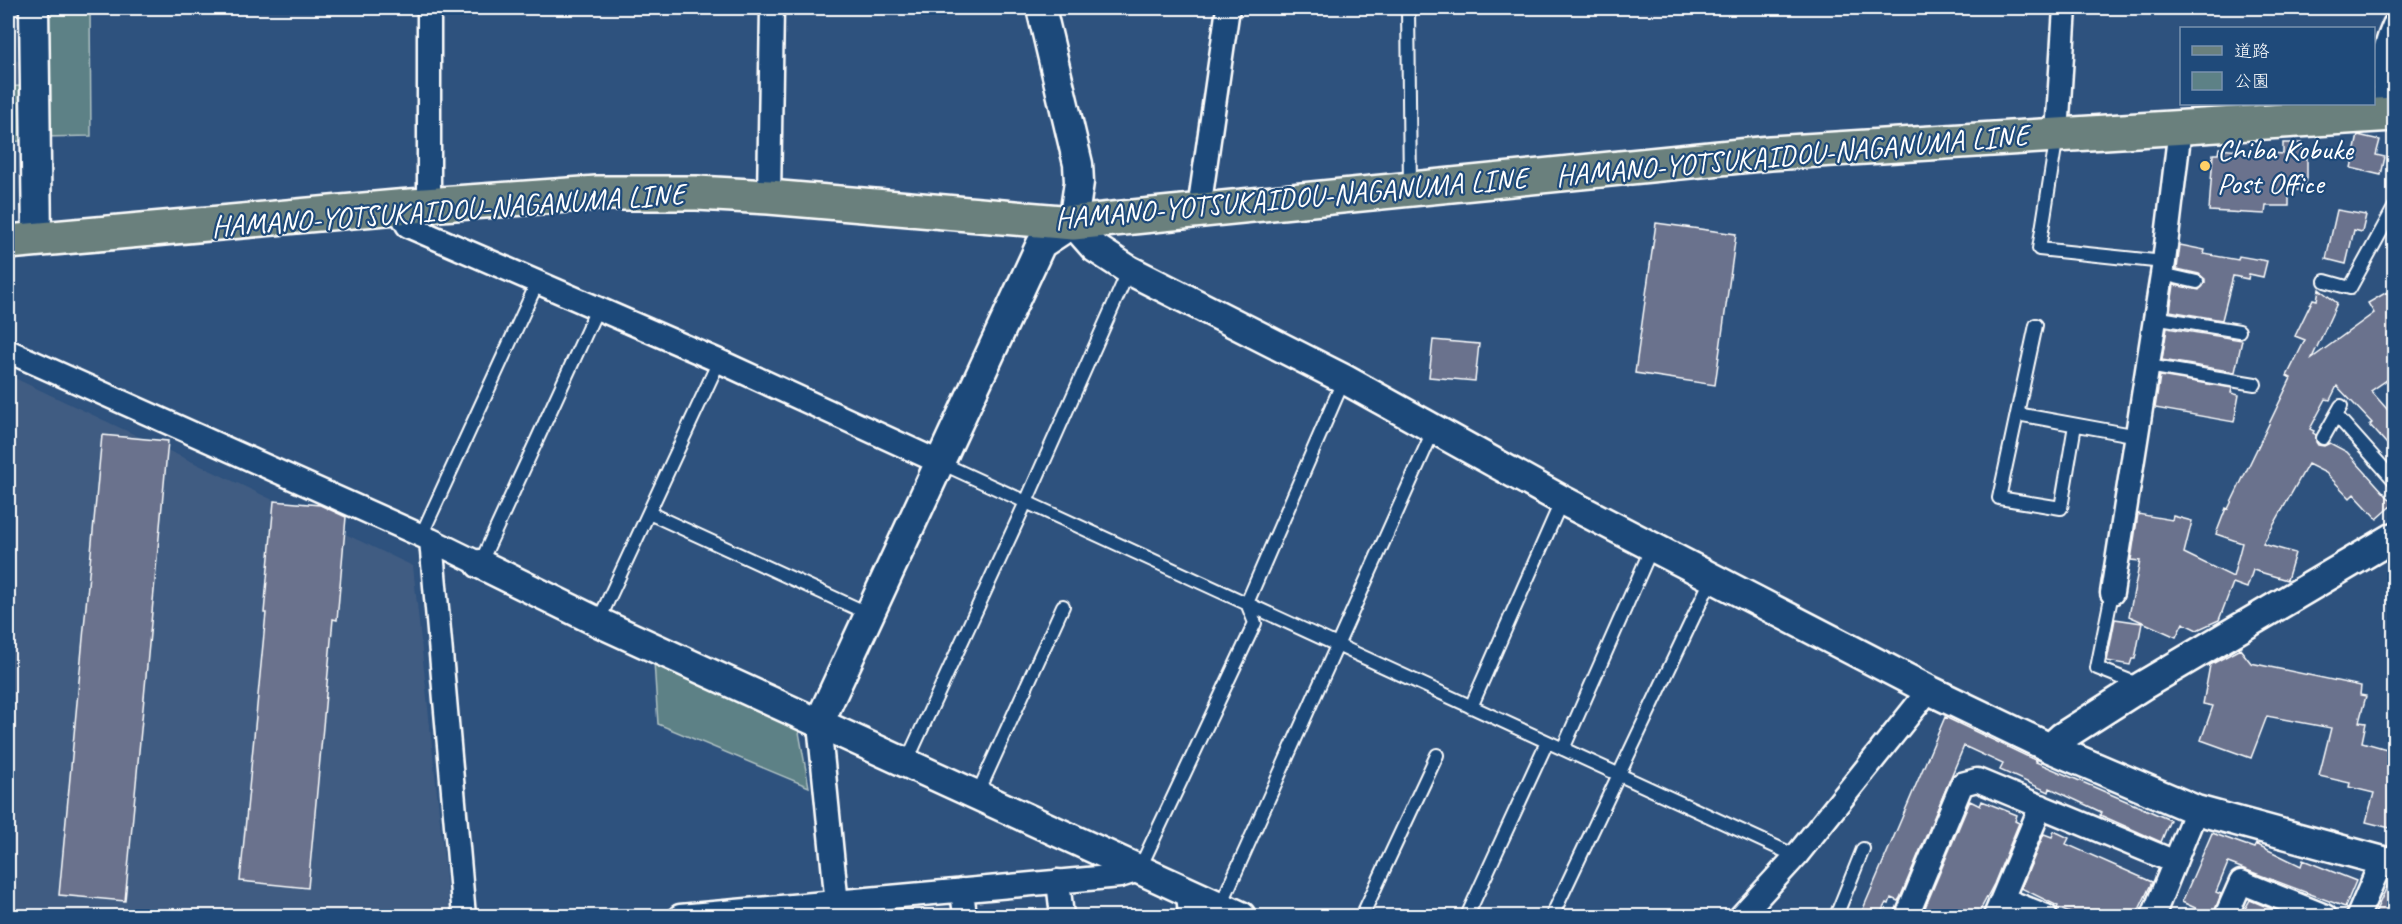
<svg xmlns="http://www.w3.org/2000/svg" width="2402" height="924" font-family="Caveat,'Klee One',sans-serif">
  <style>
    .built { fill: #405c82 }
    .green { fill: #5d8186; stroke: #aec0c2; stroke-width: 1.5 }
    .building { fill: #6a728d; stroke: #fff; stroke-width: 1.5 }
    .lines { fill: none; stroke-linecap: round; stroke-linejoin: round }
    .service-casing { stroke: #fff; stroke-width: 16 }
    .minor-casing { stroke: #fff; stroke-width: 27 }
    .tertiary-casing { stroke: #fff; stroke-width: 33 }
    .primary-casing { stroke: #fff; stroke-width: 38 }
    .service { stroke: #1f4a7a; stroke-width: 12 }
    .minor { stroke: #1f4a7a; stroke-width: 22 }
    .tertiary { stroke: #1f4a7a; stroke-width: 28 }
    .primary { stroke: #6a807d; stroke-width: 33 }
    .poi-dot { fill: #ffd166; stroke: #1f4a7a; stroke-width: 2 }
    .labels { text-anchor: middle; stroke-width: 4.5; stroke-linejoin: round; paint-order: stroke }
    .poi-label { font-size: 30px; fill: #fff; stroke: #1f4a7a; text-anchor: start }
    .street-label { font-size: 30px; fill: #fff; stroke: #1f4a7a }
  </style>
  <rect width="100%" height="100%" fill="#2e527e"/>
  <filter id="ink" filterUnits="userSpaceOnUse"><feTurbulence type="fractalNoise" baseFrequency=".0167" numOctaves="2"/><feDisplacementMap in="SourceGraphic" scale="12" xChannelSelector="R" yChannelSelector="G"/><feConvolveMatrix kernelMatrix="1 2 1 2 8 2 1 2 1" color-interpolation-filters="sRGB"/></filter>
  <g filter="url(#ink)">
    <path class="built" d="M8,60L28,62L30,103L8,102Z
      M8,375L413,566L450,916H8Z"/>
    <path class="green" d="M42,8H90L91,136L43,137Z
      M20,86V141L8,142V87Z
      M654,661L792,720L799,732L809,787L658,724Z"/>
    <path class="building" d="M2358,135L2380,140L2376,155L2385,157L2381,175L2351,168Z
      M2283,143H2302V149H2307V178L2304,191L2289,189V206H2266L2265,214L2209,211L2213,154H2218L2219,148L2283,154Z
      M2337,210L2366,215L2362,232L2354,230L2346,264L2326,259Z
      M1656,223L1736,234L1715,385L1635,373Z
      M2180,245L2205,250L2204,254L2238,260L2239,256L2267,261L2263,277L2249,274L2248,279L2233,276L2222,320L2170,311L2174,285L2199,290L2205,283V279L2199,274L2177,269Z
      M2319,289L2337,303L2312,358L2374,313L2368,303L2387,292L2394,303V375L2371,391L2394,417V452L2370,425L2372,423L2337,386L2330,400L2326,399L2310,429L2314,431L2313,433L2316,435V442L2318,445L2324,446L2330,443L2347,452L2394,504L2377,519L2354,494L2350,498L2326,473L2308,464L2263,544L2295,553L2287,580L2253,570L2247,588L2233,583L2219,620L2197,630L2183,623L2176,637L2129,616L2140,561L2131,560L2138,514L2172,520L2173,516L2192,521L2184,553L2233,577L2242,543L2216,534L2226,508L2228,509L2291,378L2287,376L2305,340L2295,336L2313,299L2317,300Z
      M2167,328L2242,340L2235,372L2162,360Z
      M1433,340L1479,344L1475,381L1429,377Z
      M2160,376L2232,388L2231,393L2239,395L2234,422L2155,408Z
      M102,435L168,441L125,901L59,895Z
      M274,501L320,505L346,517L337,620L333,619L308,888L240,881L266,613H264Z
      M2115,619L2142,623L2135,659H2132L2130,665L2107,661Z
      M2240,649L2251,663L2361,686L2360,695L2366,696L2359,722L2366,723L2362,742L2394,751V829L2366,822L2374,793L2349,787L2350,783L2319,776L2331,728L2267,716L2251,758L2201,740L2213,706L2203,704L2210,665Z
      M1945,717L2037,761L2036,762L2170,820L2161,842L2100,815L2101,812L2050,788L2049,792L2000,770L2003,764L1964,746L1900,898L1898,901L1891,898L1889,904L1886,903L1879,916H1860Z
      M1970,801L1980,806L1982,801L2017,815L2015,821L2019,823L1994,884L1977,916H1937L1924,910Z
      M2054,831L2069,838L2066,844L2152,882L2136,916H2078L2057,908L2058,906L2021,888L2044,834L2052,837Z
      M2212,833L2254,848L2256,844L2301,866L2303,860L2356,881L2345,907L2228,863L2216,892L2221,894L2213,916L2182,902Z
      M2390,880H2394V916H2386L2375,913Z
      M2250,900L2272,909L2268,916H2241Z"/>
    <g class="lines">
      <g class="service-casing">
        <path id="service" d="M1408,8L1410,187
          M2057,135L2039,249L2164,262
          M2162,274L2197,282
          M2325,281L2350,288L2394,208
          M2154,317L2239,331
          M2036,325L1999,498L2061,508L2075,425
          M2148,366L2255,384
          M2017,414L2138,436
          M2336,415L2394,480
          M2323,438L2341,406
          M939,462L1796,856
          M649,513L869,614
          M421,536L538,281
          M480,564L598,307
          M2112,593L2097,668L2140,685
          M598,622L719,361
          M1471,707L1562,500
          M1563,749L1652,547
          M906,763L1026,502L1129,270
          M977,795L1063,606
          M1139,870L1255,623L1247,603L1344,379
          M1220,907L1434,429
          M1362,916L1437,755
          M1467,916L1547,742
          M1552,916L1712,578
          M1836,916L1863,849"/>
      </g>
      <g class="minor-casing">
        <path id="minor" d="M429,8V205
          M2391,114C2378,82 2380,56 2394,25
          M2057,134L2065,8
          M769,197L772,8
          M397,207L408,226L719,361L939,462
          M1199,209L1228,8
          M8,351L431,540L480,564
          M431,540L464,916
          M2112,593L2164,262L2180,128
          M819,723L838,915
          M1058,881L1062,916
          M962,890L965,916
          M1188,892L1190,916
          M2003,899L2046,916
          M680,916L1120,876L1139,870
          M1741,916L1796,856L1929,690
          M1907,916L1962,784L1977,780L2175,862
          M1995,916L2041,806
          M2153,916L2196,810
          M2226,916L2241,882L2325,916
          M2358,916L2382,860"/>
      </g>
      <g class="tertiary-casing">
        <path id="tertiary" d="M34,8L37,240
          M1041,8L1078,164L1079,182L1073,223L1095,248L1129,270L1344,379L1562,500L1929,690L2050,748L2196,810L2394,864
          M480,564L598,622L1241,916
          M819,723L1041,244L1073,223
          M2050,748L2062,737L2142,686L2394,537"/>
      </g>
      <g class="primary-casing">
        <path id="primary" d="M8,242L397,207L597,193H697L769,197L1073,223L1770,153L2394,114"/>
      </g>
      <use href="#service" class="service"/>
      <use href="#minor" class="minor"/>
      <use href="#tertiary" class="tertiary"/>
      <use href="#primary" class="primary"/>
    </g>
  </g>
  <circle class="poi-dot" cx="2205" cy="166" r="6"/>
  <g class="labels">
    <g class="poi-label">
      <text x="2217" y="159">Chiba Kobuke<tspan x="2217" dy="34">Post Office</tspan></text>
    </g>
    <g class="street-label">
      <text transform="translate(1792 155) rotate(-5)" y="10">HAMANO-YOTSUKAIDOU-NAGANUMA LINE</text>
      <text transform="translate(1291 198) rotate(-5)" y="10">HAMANO-YOTSUKAIDOU-NAGANUMA LINE</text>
      <text transform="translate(448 210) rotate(-4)" y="10">HAMANO-YOTSUKAIDOU-NAGANUMA LINE</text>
    </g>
  </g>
  <rect width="2402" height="924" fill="none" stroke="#1f4a7a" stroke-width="30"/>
  <rect x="15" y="15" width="2372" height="894" fill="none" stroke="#fff" stroke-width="2" filter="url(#ink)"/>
  <rect x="2180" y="27" width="195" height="78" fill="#1f4a7a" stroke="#7992af" stroke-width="1.5"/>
  <rect x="2192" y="46" width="30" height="9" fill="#6a807d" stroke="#7992af" stroke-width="1.5"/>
  <text x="2234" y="57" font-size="18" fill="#ffffff">道路</text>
  <rect x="2192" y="72" width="30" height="18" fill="#5d8186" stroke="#7992af" stroke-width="1.5"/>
  <text x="2234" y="87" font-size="18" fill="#ffffff">公園</text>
</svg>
